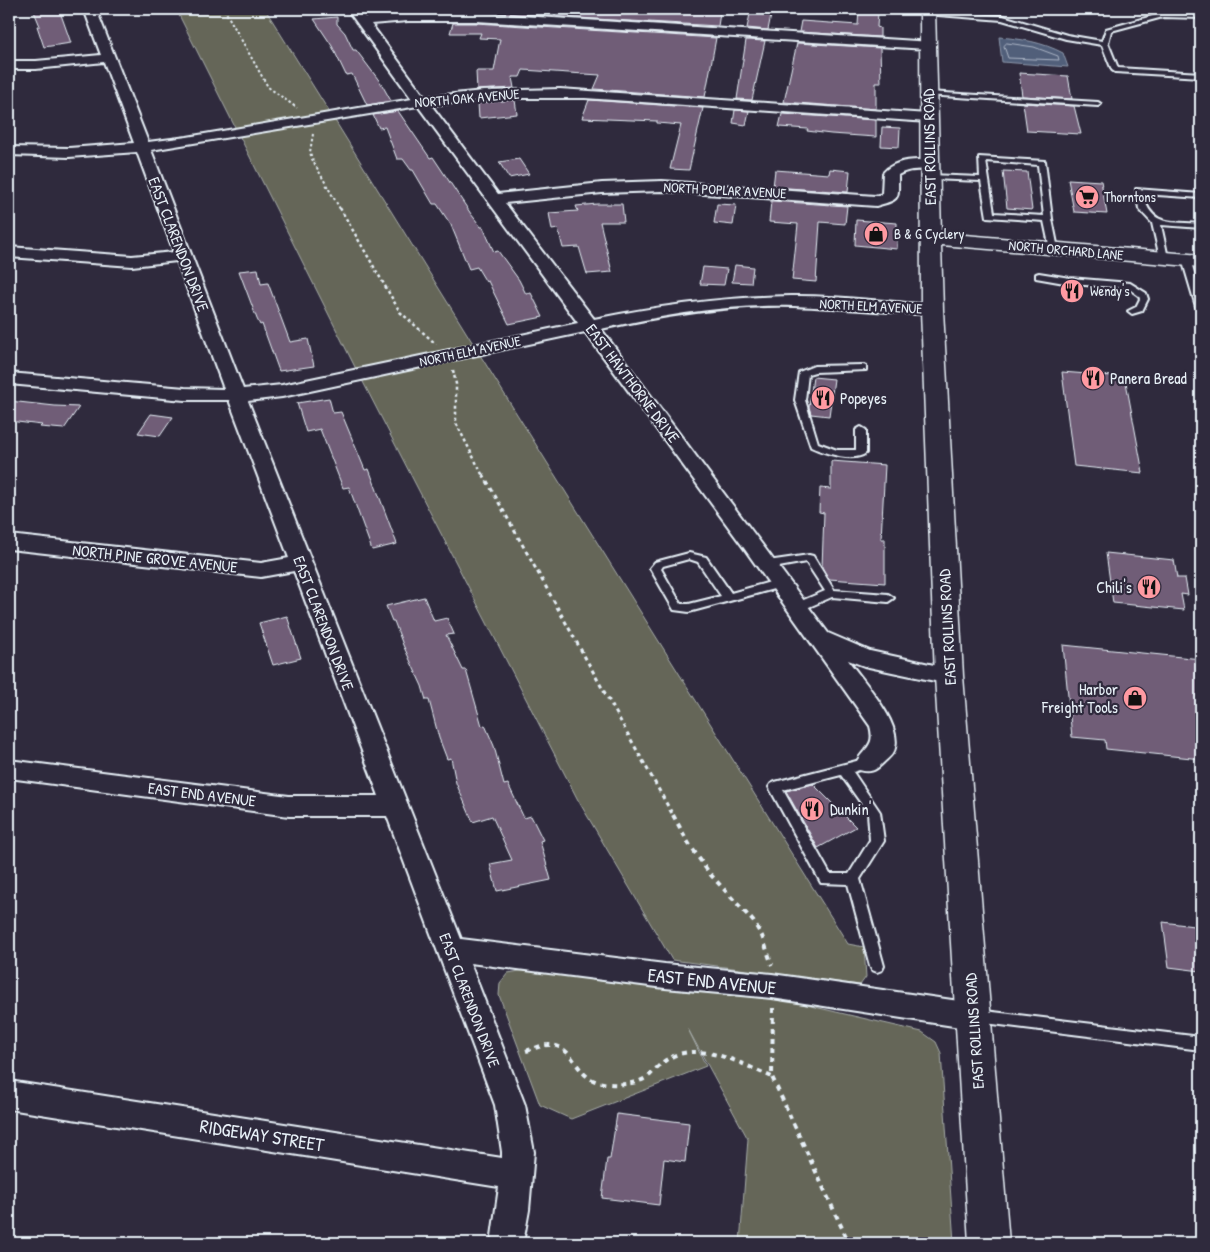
<svg xmlns="http://www.w3.org/2000/svg" width="1210" height="1252" font-family="'Patrick Hand',sans-serif">
  <style>
    .green { fill: #656658; stroke: #a6aca8 }
    .water { fill: #515e7a; stroke: #8d99ac }
    .lines { fill: none; stroke-linecap: round; stroke-linejoin: round }
    .shore { stroke: #acb6c6; stroke-width: 1 }
    .building { fill: #6f5d77; stroke: #e8f1f8 }
    .lane-casing { stroke: #e8f1f8; stroke-width: 4 }
    .street-casing { stroke: #e8f1f8; stroke-width: 4 }
    .secondary-casing { stroke: #e8f1f8; stroke-width: 3 }
    .path-far3 { stroke: #e8f1f8; stroke-width: 2; stroke-dasharray: 2.5 2.5; stroke-linecap: butt }
    .path-far2 { stroke: #e8f1f8; stroke-width: 2.5; stroke-dasharray: 3 3; stroke-linecap: butt }
    .path-far1 { stroke: #e8f1f8; stroke-width: 3; stroke-dasharray: 4 4; stroke-linecap: butt }
    .path { stroke: #e8f1f8; stroke-width: 4; stroke-dasharray: 5 5; stroke-linecap: butt }
    .lane { fill: #2f2a3d; fill-rule: evenodd }
    .street { fill: #2f2a3d; fill-rule: evenodd }
    .secondary { fill: #2f2a3d; fill-rule: evenodd }
    .labels { text-anchor: middle; stroke-width: 4.5; stroke-linejoin: round; paint-order: stroke }
    .far-street-label { font-size: 14px; fill: #e8f1f8; stroke: #2f2a3d }
    .far-poi-label { font-size: 14px; fill: #e8f1f8; stroke: #2f2a3d; text-anchor: start }
    .street-label { font-size: 16px; fill: #e8f1f8; stroke: #2f2a3d }
    .poi-label { font-size: 16px; fill: #e8f1f8; stroke: #2f2a3d; text-anchor: start }
    .near-street-label { font-size: 19px; fill: #e8f1f8; stroke: #2f2a3d }
  </style>
  <rect width="100%" height="100%" fill="#2f2a3d"/>
  <filter id="ink" filterUnits="userSpaceOnUse"><feTurbulence type="fractalNoise" baseFrequency=".02" numOctaves="2"/><feDisplacementMap in="SourceGraphic" scale="10" xChannelSelector="R" yChannelSelector="G"/><feConvolveMatrix kernelMatrix="1 2 1 2 8 2 1 2 1" color-interpolation-filters="sRGB"/></filter>
  <g filter="url(#ink)">
    <path class="green" d="M176,9H265L330,113L236,129Z
      M334,119L474,345L356,369L239,135Z
      M480,355L848,944L864,947L866,977L860,985L672,960L578,800L362,380Z
      M526,970L665,988L789,1001L922,1032L936,1042L941,1053L954,1243H740L748,1139L688,1029L706,1066L571,1119L540,1105L499,995L500,983L508,973Z"/>
    <path class="water" d="M999,37C1022,39 1042,42 1063,53L1068,67L1002,62Z"/>
    <g class="lines">
      <path class="shore" d="M1007,43L1034,47L1058,56L1059,60L1008,58L1004,46Z"/>
    </g>
    <path class="building" d="M33,9H59L71,43L44,47L37,26H40Z
      M456,9H690L720,13L718,26L456,11Z
      M859,10L878,12L877,27L880,28V37L799,32L801,21L858,25Z
      M750,14L771,15L768,30L747,28Z
      M337,17V24L345,33L353,50H356L381,83L391,101L367,105L352,74L346,75L332,46L314,19Z
      M453,23H476L716,38L705,97L594,89L600,75L523,70L520,77H512L514,88L477,90L476,71H494L500,39L479,38L481,33H450Z
      M746,40L765,41L752,100L737,99Z
      M797,43L880,48L881,83H876V109L784,102Z
      M1019,73L1068,76L1072,99L1022,96Z
      M515,100L517,114L479,118L478,103Z
      M589,100L703,108L689,170L670,169L681,125L657,123V121L582,118Z
      M1023,103L1074,106L1081,134L1027,131Z
      M735,110L749,111L746,125L733,123Z
      M398,111L430,158L433,157L471,214L481,227H483L494,252L498,251L519,280L526,294L531,293L543,317L509,324L488,281L486,282L477,267L469,269L451,225L437,204H433L413,170H411L403,159H397L385,127L379,128L373,115Z
      M782,114L876,120V137L831,134L807,131L808,129L779,127Z
      M882,127L900,128L899,147L881,146Z
      M519,159L529,174L509,178L499,162Z
      M830,169L850,171L848,192L773,187L775,170L829,174Z
      M1003,171L1027,172L1032,210L1007,208Z
      M1068,179L1101,181L1107,214L1074,212Z
      M771,201L847,206L845,224L820,222L816,282L792,280L798,224L769,222Z
      M597,204H622L624,222H600L612,272L587,274L579,247L563,248L558,229L552,230L549,213L578,211L576,206Z
      M717,204L736,205L733,225L714,223Z
      M856,220L897,223V249L855,245Z
      M735,265L753,267L751,283L732,282Z
      M703,267L727,269L724,285L700,284Z
      M258,269L261,284L268,283L290,342L308,339L314,366L279,371L262,324L260,325L257,319L239,271Z
      M1062,372L1125,377L1143,473L1074,466Z
      M813,377L834,379L829,416L811,414L809,407Z
      M329,398L333,413L341,412L365,470L369,469L397,544L372,550L349,487L343,488L320,429L306,432L297,403Z
      M9,401L55,406L79,407L64,429L40,427L42,425L9,421Z
      M151,414L173,417L160,436L138,433Z
      M831,461L885,465L881,539H885V583L829,579L822,567L824,513L819,512L820,488L831,489Z
      M1106,553L1174,560L1177,578H1185L1188,595L1181,594L1184,610L1113,603Z
      M424,597L434,621L447,618L454,634L446,635L463,670H466L482,726L485,725L494,746L504,785L508,784L524,818L531,816L543,840L540,841L551,880L497,891L490,864L512,860L492,816L473,822L456,783L451,758L447,759L439,738L429,700H426L422,686L403,645L394,621H392L386,606Z
      M287,616L301,658L273,665L259,623Z
      M1063,645L1201,659V759L1106,749L1105,740L1072,737Z
      M813,784L856,827L818,848L786,791Z
      M1163,922L1201,927V971L1169,967Z
      M617,1114L689,1123L685,1162L664,1159L659,1205L602,1198L607,1159H610Z"/>
    <g class="lines">
      <g class="lane-casing">
        <path id="lane" d="M927,11L1003,16L1067,35L1102,41L1106,29L1163,13L1201,14V18L1163,17L1111,31L1108,43L1118,68L1201,73V77L1115,72L1112,70L1102,45L1066,39L1002,20L925,14L924,13Z
          M928,92L1098,102L1101,104L1098,106L926,95L925,94Z
          M979,157L1045,161L1052,219L1058,249L1057,251L1050,249L1044,221L987,217L981,181L930,179L926,177L930,175L980,177ZM986,161L1038,165L1044,216L994,213Z
          M1136,189L1201,194V198L1143,194C1151,228 1172,221 1201,224V228L1161,225L1168,258L1167,260L1160,258L1152,223L1139,209Z
          M1183,257L1190,259L1201,296V313L1197,310L1182,259Z
          M1039,273L1070,278L1130,283L1146,293L1148,299L1142,311L1132,314L1128,311L1136,307L1140,299L1139,296L1128,288L1070,284L1036,278V274Z
          M863,365L866,366V370L815,372L808,374L805,400L818,443L837,450H856V430L861,427L866,430V453C854,463 824,453 811,447L795,400L799,372L814,366Z
          M689,553L706,557L731,593L781,579L786,583L785,586L689,612L674,610L650,568L655,562ZM689,559L698,562L721,596L689,604H681L661,569L663,566Z
          M809,555L813,556L834,590L888,594L894,598L888,602L832,597L802,610H794L792,607L794,604L825,591L806,562L768,569L763,565L768,561Z
          M868,758L872,760L874,763L872,766L853,772L880,812L884,841L860,879L884,966L882,970L877,972L872,970L870,966L848,884L821,883L769,787L771,784L775,782ZM841,775L868,813L870,840L849,874H830L783,790Z
          M977,1010L1201,1037V1050L977,1022L972,1020L970,1016L972,1012Z"/>
      </g>
      <g class="street-casing">
        <path id="street" d="M84,9H96L148,142L187,137L412,99L347,9H359L365,17L408,13H476L932,42L933,45L932,48L927,49L476,21H408L371,24L425,97L483,91L560,89L928,114L933,115L935,118L933,121L928,122L585,98H508L431,105L498,194L602,183L662,181L875,196L882,194L883,173C894,159 920,158 935,162L937,165L935,168C922,171 911,167 898,175C898,200 901,199 876,206L662,191L602,193L505,203L594,319C659,306 724,297 791,296C837,295 885,302 932,305L938,306L941,310L938,314L932,315C886,312 840,308 794,306C730,304 664,315 601,329L828,633L870,651L957,670L961,676L957,682L949,684L864,666L848,660C862,680 902,722 895,748C894,754 888,758 883,763C875,771 870,773 859,770L856,763C864,747 876,747 870,726L744,548L585,332L282,397L248,401L461,939L665,964L772,974L973,1003L983,1007L987,1016L983,1025L973,1029L772,998L665,988L470,963L525,1105L534,1152L529,1210L523,1243H491L499,1187L9,1109V1081L502,1158V1152L495,1105L387,816H289L9,778V760L289,796H379L294,571L261,577L9,549V535L261,563L289,558L229,400H185L9,384V373L185,388L224,389L177,261L132,266L9,257V247L132,256L174,252L137,152L69,157L9,155V147L69,148L134,143L104,62L36,69H9V61H36L101,55ZM418,106L578,323L282,385L243,389L151,150Z"/>
      </g>
      <g class="secondary-casing">
        <path id="secondary" d="M920,9H935L941,233L1201,255V267L941,245L943,310L963,676L1009,1243H969L935,676L921,310Z"/>
      </g>
      <path class="path-far3" d="M224,9L268,87L297,108
        M313,134L310,152L312,159L340,209"/>
      <path class="path-far2" d="M340,208L400,312L436,344
        M453,370L456,384V423L483,476"/>
      <path class="path-far1" d="M483,474L674,817"/>
      <path class="path" d="M673,815L689,844L710,874L753,921L762,936L772,965
        M773,1008L772,1077L849,1243
        M526,1051C533,1049 541,1045 548,1045C570,1044 574,1067 588,1077C594,1082 602,1083 610,1084C623,1085 639,1084 650,1075C655,1070 660,1064 666,1060C699,1039 742,1064 772,1077"/>
      <use href="#lane" class="lane"/>
      <use href="#street" class="street"/>
      <use href="#secondary" class="secondary"/>
    </g>
  </g>
  <defs>
    <g id="supermarket-disc" transform="scale(1.25)"><circle r="9.5" fill="#ff9aa2" stroke="#2f2a3d"/><path d="M-6-5.5h2.5l.6 2H6L4.5 2H-2.5L-4.4-4H-6ZM-1.5 3.2a1.3 1.3 0 1 0 .1 0ZM3 3.2a1.3 1.3 0 1 0 .1 0Z" fill="#111"/></g>
    <g id="shop-disc" transform="scale(1.25)"><circle r="9.5" fill="#ff9aa2" stroke="#2f2a3d"/><path d="M-5-2.5h2.3a2.7 3.5 0 0 1 5.4 0H5L5.5 6h-11ZM-1.5-2.5h3a1.5 2.3 0 0 0-3 0Z" fill="#111"/></g>
    <g id="restaurant-disc" transform="scale(1.25)"><circle r="9.5" fill="#ff9aa2" stroke="#2f2a3d"/><path d="M-5-6h1v4h1v-4h1v4h1v-4h1v5L-1.5 .5V6h-2V.5L-5-1ZM5-6V6H3V1.5H1.5Q1.5-4 5-6Z" fill="#111"/></g>
  </defs>
  <g fill-rule="evenodd">
    <use href="#supermarket-disc" x="1087" y="197"/>
    <use href="#shop-disc" x="876" y="234"/>
    <use href="#restaurant-disc" x="1072" y="291"/>
    <use href="#restaurant-disc" x="1093" y="378"/>
    <use href="#restaurant-disc" x="823" y="398"/>
    <use href="#restaurant-disc" x="1149" y="587"/>
    <use href="#shop-disc" x="1135" y="698"/>
    <use href="#restaurant-disc" x="812" y="809"/>
  </g>
  <g class="labels">
    <g class="far-street-label">
      <text transform="translate(467 98) rotate(-5)" y="5">NORTH OAK AVENUE</text>
      <text transform="translate(725 190) rotate(3)" y="5">NORTH POPLAR AVENUE</text>
      <text transform="translate(1066 250) rotate(5)" y="5">NORTH ORCHARD LANE</text>
      <text transform="translate(871 306) rotate(3)" y="5">NORTH ELM AVENUE</text>
      <text transform="translate(470 351) rotate(-12)" y="5">NORTH ELM AVENUE</text>
    </g>
    <g class="far-poi-label">
      <text x="1104" y="202">Thorntons</text>
      <text x="894" y="239">B &amp; G Cyclery</text>
      <text x="1090" y="296">Wendy's</text>
    </g>
    <g class="street-label">
      <text transform="translate(929 147) rotate(-91)" y="6">EAST ROLLINS ROAD</text>
      <text transform="translate(179 244) rotate(69)" y="6">EAST CLARENDON DRIVE</text>
      <text transform="translate(633 383) rotate(53)" y="6">EAST HAWTHORNE DRIVE</text>
      <text transform="translate(155 558) rotate(6)" y="6">NORTH PINE GROVE AVENUE</text>
      <text transform="translate(324 623) rotate(69)" y="6">EAST CLARENDON DRIVE</text>
      <text transform="translate(947 627) rotate(-93)" y="6">EAST ROLLINS ROAD</text>
      <text transform="translate(202 794) rotate(7)" y="6">EAST END AVENUE</text>
      <text transform="translate(470 1000) rotate(69)" y="6">EAST CLARENDON DRIVE</text>
      <text transform="translate(974 1031) rotate(-94)" y="6">EAST ROLLINS ROAD</text>
    </g>
    <g class="poi-label">
      <text x="1110" y="384">Panera Bread</text>
      <text x="840" y="404">Popeyes</text>
      <text x="1132" y="593" text-anchor="end">Chili's</text>
      <text x="1118" y="695" text-anchor="end">Harbor<tspan x="1118" dy="18">Freight Tools</tspan></text>
      <text x="830" y="815">Dunkin'</text>
    </g>
    <g class="near-street-label">
      <text transform="translate(712 981) rotate(6)" y="7">EAST END AVENUE</text>
      <text transform="translate(262 1135) rotate(9)" y="7">RIDGEWAY STREET</text>
    </g>
  </g>
  <rect width="1210" height="1252" fill="none" stroke="#2f2a3d" stroke-width="30"/>
  <rect x="15" y="15" width="1180" height="1222" fill="none" stroke="#e8f1f8" stroke-width="2" filter="url(#ink)"/>
</svg>
